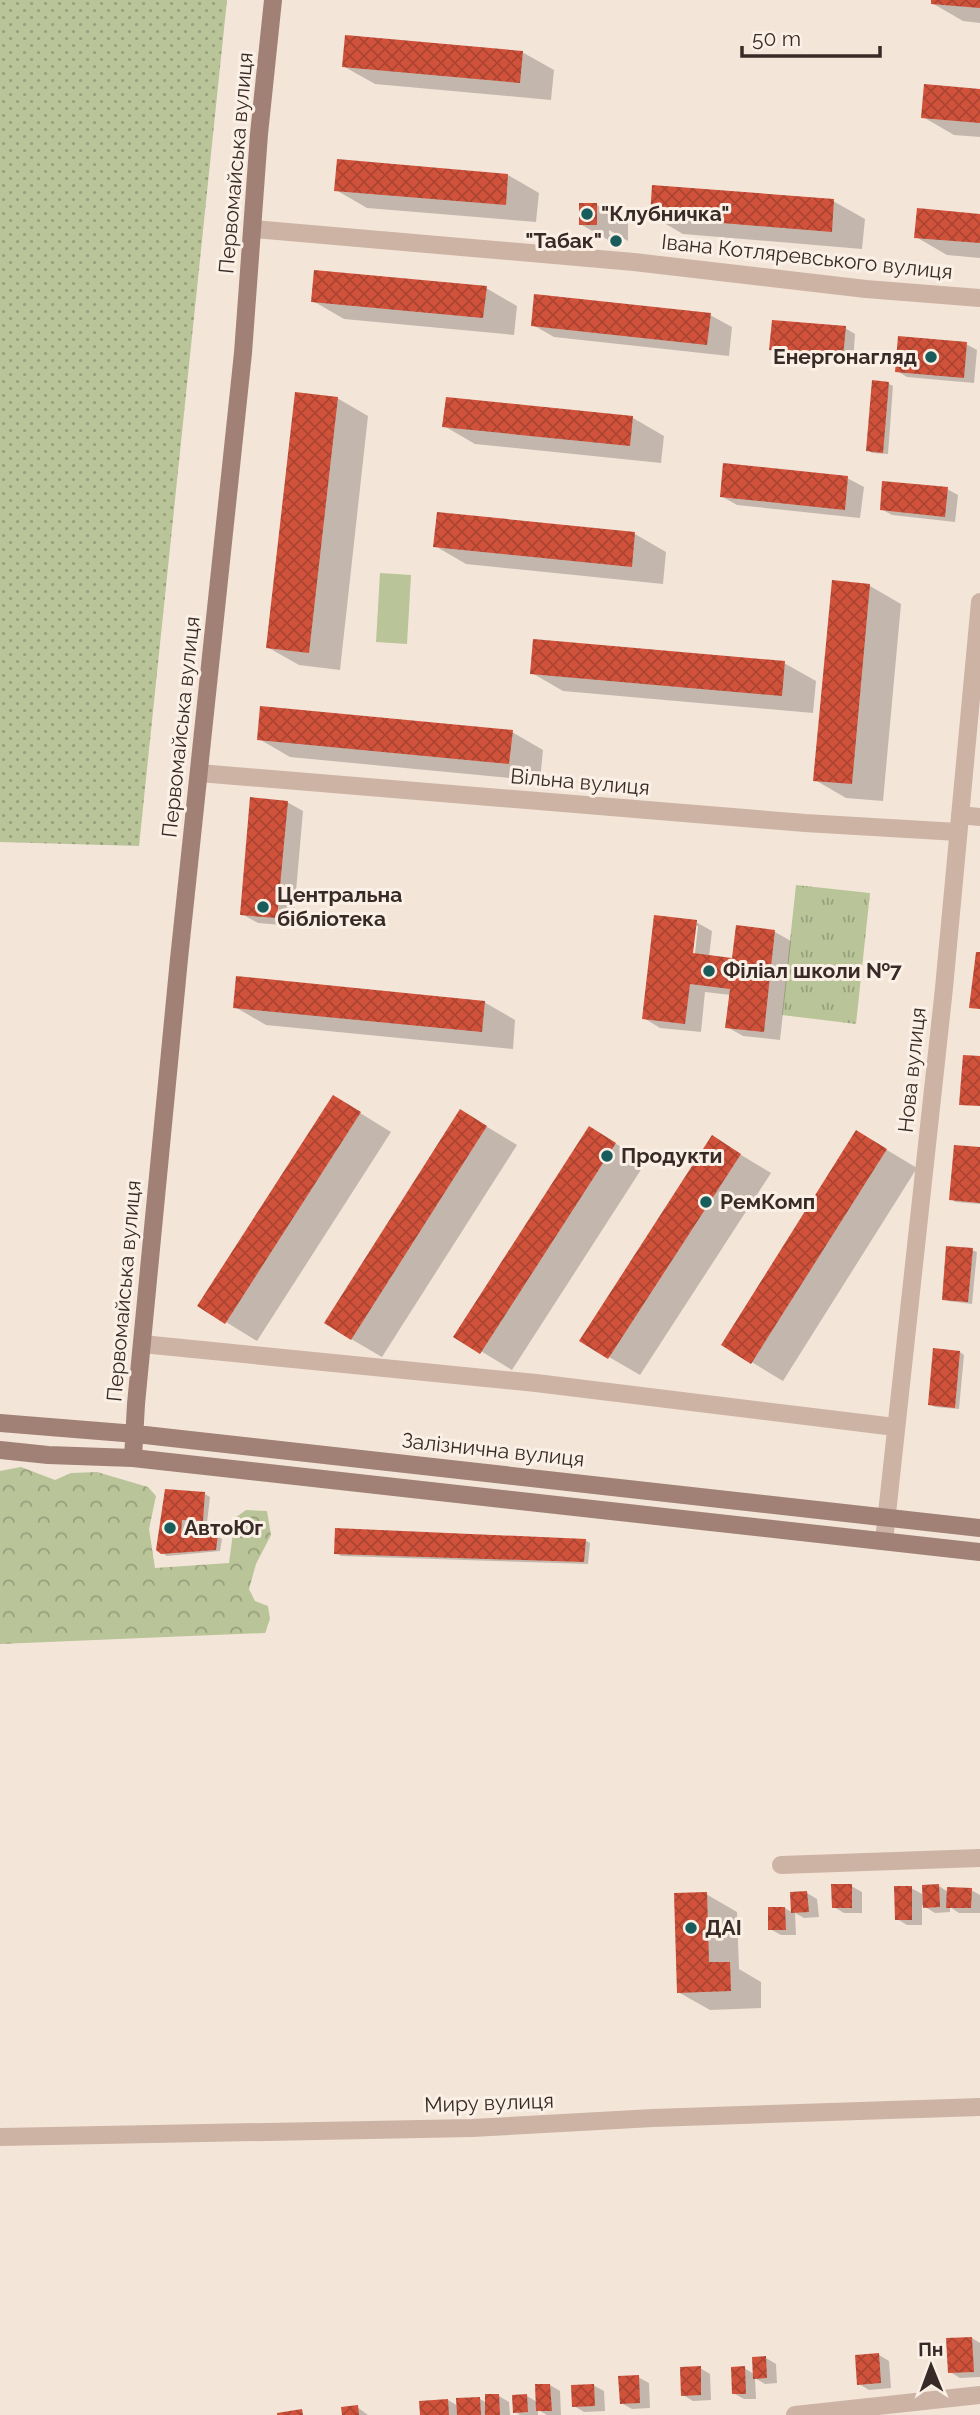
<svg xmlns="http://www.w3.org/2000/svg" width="980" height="2415" font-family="Raleway,sans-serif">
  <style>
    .grass { fill: #b9c498 }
    .forest { fill: url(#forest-crowns) }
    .park { fill: url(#park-tufts) }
    .garden { fill: url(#garden-dots) }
    .shadow { fill: #0003; fill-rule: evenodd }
    .building { fill: url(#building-cross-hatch) }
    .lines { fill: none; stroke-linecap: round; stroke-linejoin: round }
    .minor { stroke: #cdb3a4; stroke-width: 18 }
    .tertiary { stroke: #cdb3a4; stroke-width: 18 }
    .secondary { stroke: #a18175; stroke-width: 18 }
    .poi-dot { fill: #185d5c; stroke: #fbf0e6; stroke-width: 2.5 }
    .labels { text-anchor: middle; stroke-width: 6; stroke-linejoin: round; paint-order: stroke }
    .street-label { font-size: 21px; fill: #382a26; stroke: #fbf0e6 }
    .poi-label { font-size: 21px; font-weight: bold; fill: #382a26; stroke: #fbf0e6; text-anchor: start }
  </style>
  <defs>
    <pattern id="forest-crowns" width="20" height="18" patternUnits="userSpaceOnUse" patternTransform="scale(1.75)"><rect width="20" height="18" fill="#b9c498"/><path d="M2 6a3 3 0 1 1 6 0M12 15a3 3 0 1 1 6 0" fill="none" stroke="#979f7c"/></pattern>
    <pattern id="park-tufts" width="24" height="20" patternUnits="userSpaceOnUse" patternTransform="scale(1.75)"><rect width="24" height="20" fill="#b9c498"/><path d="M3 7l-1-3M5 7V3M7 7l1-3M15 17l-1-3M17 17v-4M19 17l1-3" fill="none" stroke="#979f7c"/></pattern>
    <pattern id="garden-dots" width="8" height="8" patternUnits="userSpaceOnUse" patternTransform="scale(1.75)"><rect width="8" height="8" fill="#b9c498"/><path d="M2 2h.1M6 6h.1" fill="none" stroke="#979f7c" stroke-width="1.8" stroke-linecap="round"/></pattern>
    <pattern id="building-cross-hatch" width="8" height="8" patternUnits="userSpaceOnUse" patternTransform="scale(1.75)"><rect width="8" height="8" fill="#d1523a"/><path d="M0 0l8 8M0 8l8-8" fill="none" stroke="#ab4431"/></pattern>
  </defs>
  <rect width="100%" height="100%" fill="#f4e5d9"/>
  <path class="grass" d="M380,573L411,575L407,644L376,642Z"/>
  <path class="forest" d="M21,1467L55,1480L71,1473L97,1472L148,1487L156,1496L149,1529L155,1568L229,1563L235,1518L246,1510L267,1511L271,1535L256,1564L249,1589L255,1601L268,1606L270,1619L265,1633L0,1644V1471Z"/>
  <path class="park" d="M796,885L870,893L856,1024L782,1015Z"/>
  <path class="garden" d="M0,0H227L139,846L0,842Z"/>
  <path class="shadow" d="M933,0H980V23L963,21L932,3Z
    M522,52L554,70L551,100L375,84L343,66Z
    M980,90V137L954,135L923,117Z
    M508,175L539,193L536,222L367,208L336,190Z
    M833,201L865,219L862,249L683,234L652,216Z
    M597,205L628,223V241L609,230V234L623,242H612L580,224Z
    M980,215V258L947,255L916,237Z
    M486,288L517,306L514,335L344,319L313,301Z
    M710,315L732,327L729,356L554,337L533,325Z
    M845,328L855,334L853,362L782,355L771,349Z
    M966,344L977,350L974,383L907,377L897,371Z
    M889,384L893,386L888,454L872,453L868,450Z
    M337,398L368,416L340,670L299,665L267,647Z
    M633,418L664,436L661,463L475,444L444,426Z
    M847,478L864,487L860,518L737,505L721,496Z
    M947,489L958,495L955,522L892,515L881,509Z
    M635,534L666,552L663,584L466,564L435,546Z
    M834,582L870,586L901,604L883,801L846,798L815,780Z
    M784,663L816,681L813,713L563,691L532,673Z
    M512,732L543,750L540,781L290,757L259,739Z
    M287,802L303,811L293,926L258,923L242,914Z
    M696,922L712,931L709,957L734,960L775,932L791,941L780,1040L743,1036L727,1027L731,995L705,992L701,1032L660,1028L644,1018ZM694,926H698L694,962H690Z
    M484,1002L515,1020L513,1049L266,1025L235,1007Z
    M334,1097L391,1132L257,1341L200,1306Z
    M461,1111L517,1145L382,1357L351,1339Z
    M590,1128L646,1162L512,1370L456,1336Z
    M857,1132L917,1168L783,1381L723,1345Z
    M713,1138L771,1173L640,1375L609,1357Z
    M980,1149V1204L956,1202L951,1199Z
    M972,1250L977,1252L972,1304L948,1301L944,1299Z
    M960,1352L964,1355L959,1409L935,1407L930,1404Z
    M166,1491L205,1494L210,1497L207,1523L186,1521L185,1538L218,1537L222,1539L220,1551L167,1556L162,1553Z
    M585,1540L590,1543L588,1564L341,1556L336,1553Z
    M851,1886L862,1892V1913H844L834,1907Z
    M939,1886L948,1892L971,1890L980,1895V1913H959L950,1907V1912L935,1913L922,1905V1925H907L897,1919L911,1888L924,1895Z
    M807,1893L817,1899L819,1917L804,1918L795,1913L796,1935H781L770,1929L785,1908L793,1913L792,1894Z
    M706,1894L737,1912L739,1969L761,1982V2008L710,2010L678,1992Z
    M972,2338L980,2343V2377L960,2378L950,2372Z
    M879,2355L889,2361L891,2388L869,2390L859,2384Z
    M766,2358L776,2364L777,2383L765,2384L755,2378L756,2399H744L733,2393L744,2368L754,2374Z
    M700,2368L710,2374L711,2400L693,2401L683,2395Z
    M638,2377L649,2383L650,2408L632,2409L621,2403Z
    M550,2385L560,2391L561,2415H547L538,2410V2415H520L515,2412L527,2396L537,2402Z
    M593,2385L604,2391L605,2411L584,2412L574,2406Z
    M499,2396L509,2402L510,2415H421L448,2400L458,2406L480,2399L487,2403Z
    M357,2407L368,2415H344Z"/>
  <path class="building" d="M931,0H980V8L931,4Z
    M345,35L523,51L520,83L342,67Z
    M924,84L980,89V123L921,118Z
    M337,159L508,174L506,205L334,191Z
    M652,185L834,199L832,232L650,217Z
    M579,203H597V225H579Z
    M917,208L980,214V243L914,238Z
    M314,270L487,286L483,318L311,302Z
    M534,294L711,313L707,345L531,326Z
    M772,320L846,326L843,357L769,350Z
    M898,336L967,342L964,378L895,372Z
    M872,380L889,382L883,453L866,451Z
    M295,392L338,397L309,653L266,648Z
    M446,397L633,416L630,446L442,427Z
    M723,463L848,476L845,510L720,497Z
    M882,481L948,487L945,517L880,510Z
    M437,512L635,532L632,567L433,547Z
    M832,580L870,584L852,784L813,781Z
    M533,639L785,661L782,696L530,674Z
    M260,706L513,730L509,764L257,740Z
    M250,797L288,801L277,918L240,915Z
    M654,915L697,920L693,953L732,958L736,925L775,930L764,1032L725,1028L730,989L690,984L685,1024L642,1019Z
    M976,952H980V1009L969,1008Z
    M236,976L485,1001L482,1032L233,1008Z
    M963,1055L980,1056V1106L959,1105Z
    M333,1095L361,1112L225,1324L197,1306Z
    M460,1109L487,1126L351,1340L324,1323Z
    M589,1126L616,1143L480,1354L453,1337Z
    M856,1130L887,1149L751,1364L721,1345Z
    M712,1135L741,1154L608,1359L579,1341Z
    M954,1145L980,1147V1203L949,1200Z
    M946,1246L973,1248L968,1302L942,1300Z
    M933,1348L960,1351L955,1408L928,1405Z
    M165,1489L205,1492L203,1521L182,1520L181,1536L218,1535L216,1550L161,1554L156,1550Z
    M335,1528L586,1539L584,1562L334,1554Z
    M831,1884H852V1908H832Z
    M939,1884L940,1907L923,1908L922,1885Z
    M894,1886H912V1920H895Z
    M947,1887L972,1888L971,1908H946Z
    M807,1891L809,1912L791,1913L790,1892Z
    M707,1892L709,1962H730L731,1991L677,1993L674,1893Z
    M768,1907H785L786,1930H768Z
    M972,2337L974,2372L948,2373L946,2338Z
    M879,2353L881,2383L857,2385L855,2355Z
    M766,2356L767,2378L753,2379L752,2357Z
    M701,2366V2395L681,2396L680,2367Z
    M745,2366L746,2394H732L731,2367Z
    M639,2375L640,2403L620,2404L618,2376Z
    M535,2384H550L552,2411H536Z
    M594,2384L595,2406L572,2407L571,2385Z
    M485,2394H499L500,2415H485Z
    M527,2394L528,2412L513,2413L512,2395Z
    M480,2397L481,2415H457L456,2398Z
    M448,2399L449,2415H420L419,2401Z
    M358,2405L359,2415H342L341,2407Z
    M302,2409L303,2415H277V2413Z"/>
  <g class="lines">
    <path class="minor" d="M253,229L634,262L866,289L980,298
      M199,773L805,823L958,832
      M960,815L980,817
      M142,1344L536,1383L895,1427
      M884,1541L944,988L980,602
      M781,1865L980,1858
      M795,2415L980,2395"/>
    <path class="tertiary" d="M0,2137L472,2128L653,2118L980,2107"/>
    <path class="secondary" d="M0,1423L136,1434L980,1528
      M0,1450L48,1455L133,1458L980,1552
      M133,1458L136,1404L179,959L243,353L259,134L273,0"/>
  </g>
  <g class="poi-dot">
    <circle cx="587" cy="214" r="7"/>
    <circle cx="616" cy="241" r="7"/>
    <circle cx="931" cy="357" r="7"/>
    <circle cx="263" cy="907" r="7"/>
    <circle cx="709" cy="971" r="7"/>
    <circle cx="607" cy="1156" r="7"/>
    <circle cx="706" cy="1202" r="7"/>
    <circle cx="170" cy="1528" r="7"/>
    <circle cx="691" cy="1928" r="7"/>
  </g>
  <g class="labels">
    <g class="street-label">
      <text transform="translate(236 163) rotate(-85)" y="7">Первомайська вулиця</text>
      <text transform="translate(807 257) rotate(6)" y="7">Івана Котляревського вулиця</text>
      <text transform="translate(181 727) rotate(-84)" y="7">Первомайська вулиця</text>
      <text transform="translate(580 782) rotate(5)" y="7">Вільна вулиця</text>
      <text transform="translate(912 1070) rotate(-84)" y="7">Нова вулиця</text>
      <text transform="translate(124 1291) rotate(-85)" y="7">Первомайська вулиця</text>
      <text transform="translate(493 1450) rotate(6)" y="7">Залізнична вулиця</text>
      <text transform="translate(489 2103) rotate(-2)" y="7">Миру вулиця</text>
    </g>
    <g class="poi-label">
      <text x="601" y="221">"Клубничка"</text>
      <text x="602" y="248" text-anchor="end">"Табак"</text>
      <text x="917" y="364" text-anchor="end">Енергонагляд</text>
      <text x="277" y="902">Центральна<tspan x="277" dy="24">бібліотека</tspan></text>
      <text x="723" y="978">Філіал школи №7</text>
      <text x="621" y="1163">Продукти</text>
      <text x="720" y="1209">РемКомп</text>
      <text x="184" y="1535">АвтоЮг</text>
      <text x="705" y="1935">ДАІ</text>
    </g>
  </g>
  <g transform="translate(931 2366) rotate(359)" stroke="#fbf0e6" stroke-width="5" paint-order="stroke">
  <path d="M0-5L12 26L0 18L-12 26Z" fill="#382a26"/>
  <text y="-10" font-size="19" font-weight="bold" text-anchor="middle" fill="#382a26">Пн</text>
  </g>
  <path d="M742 46v10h138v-10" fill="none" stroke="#382a26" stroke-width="3.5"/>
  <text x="752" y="46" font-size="21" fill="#382a26" stroke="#fbf0e6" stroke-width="5" paint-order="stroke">50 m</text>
</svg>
